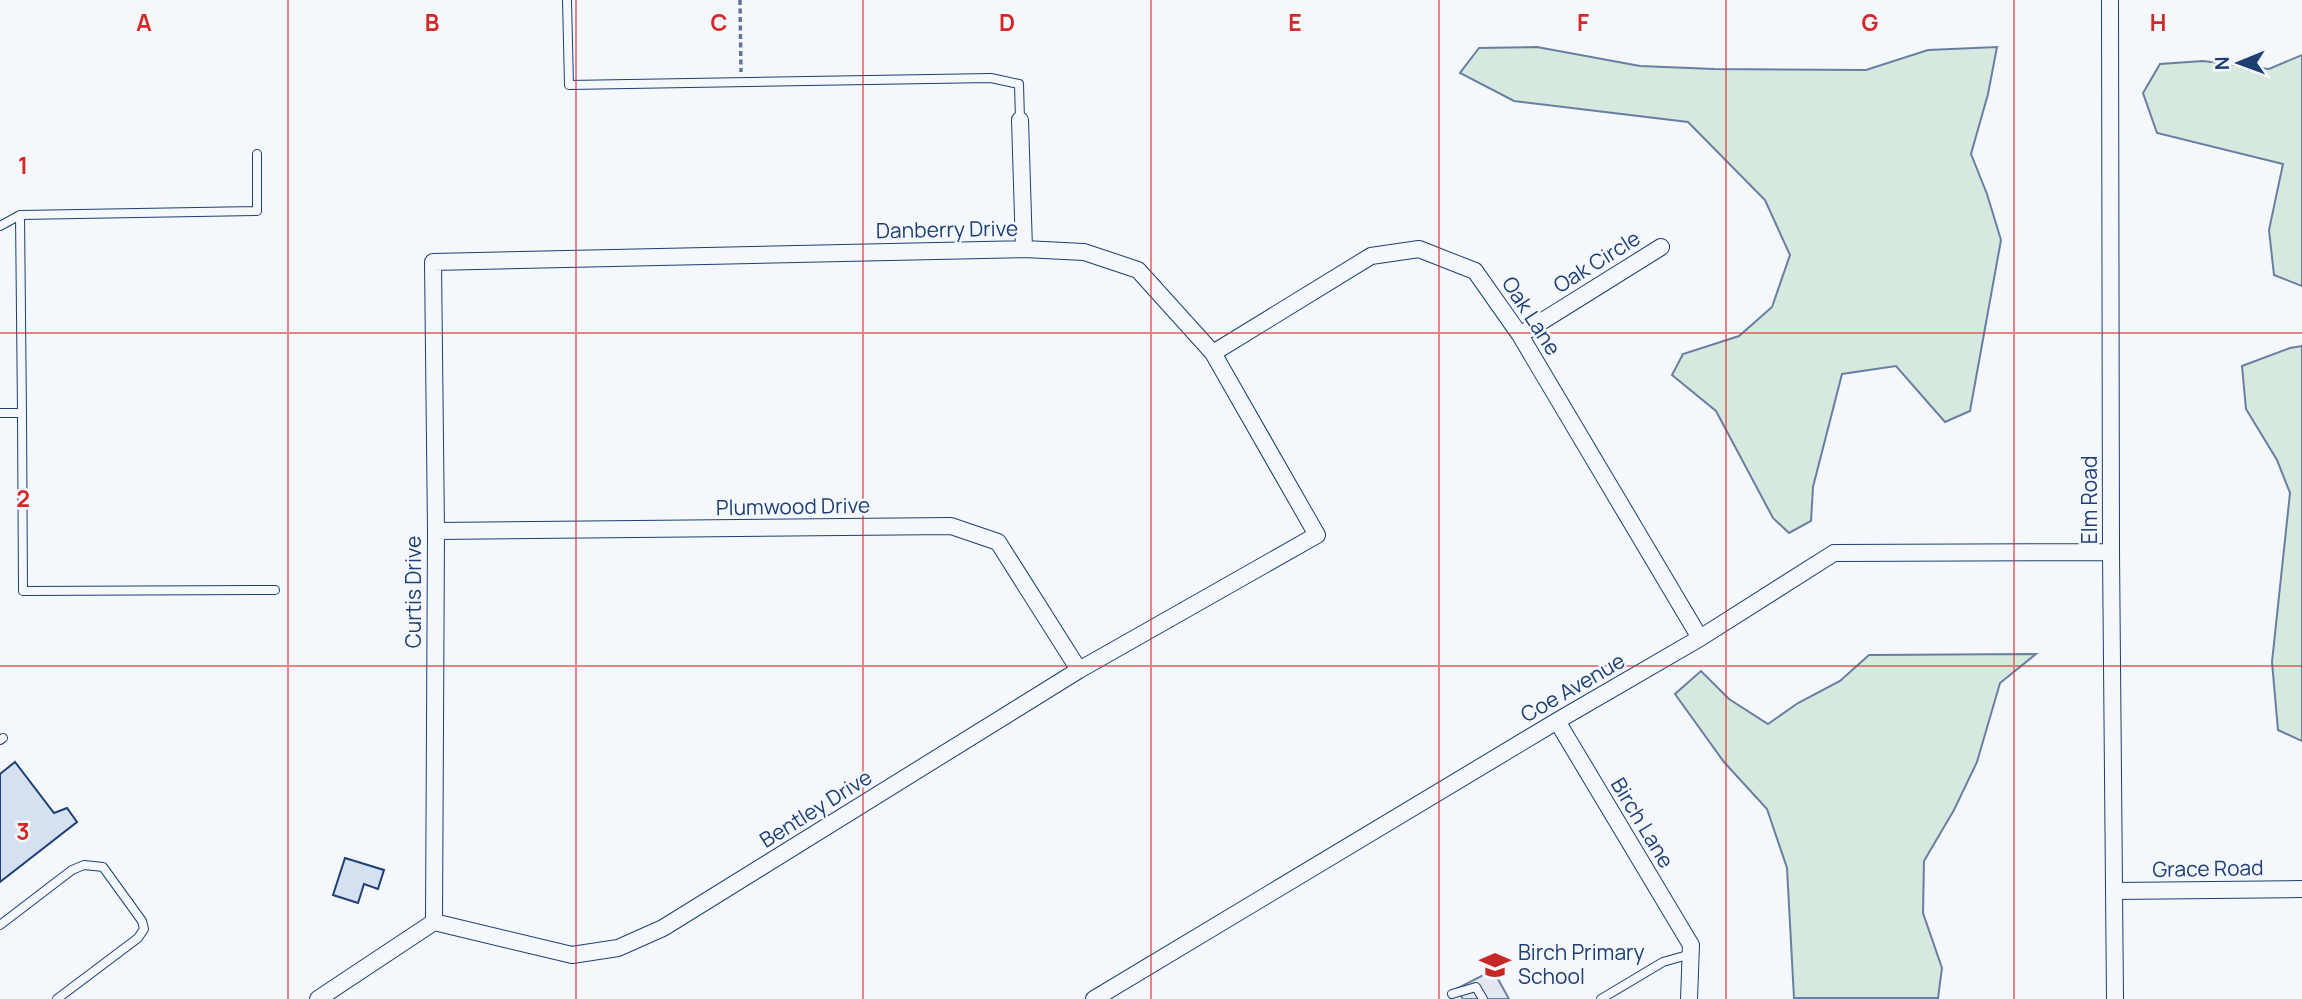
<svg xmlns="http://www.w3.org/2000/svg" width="2302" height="999" font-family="Manrope,sans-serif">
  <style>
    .green { fill: #d7e8df; stroke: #687fa3; stroke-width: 2 }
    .parking { fill: #e3e8f0; stroke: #687fa3; stroke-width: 2 }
    .building { fill: #d5e0f0; stroke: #1d3f73; stroke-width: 2 }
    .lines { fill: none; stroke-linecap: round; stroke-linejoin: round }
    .service-casing { stroke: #1d3f73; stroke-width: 10 }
    .minor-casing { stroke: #1d3f73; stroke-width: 18 }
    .path { stroke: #5e769c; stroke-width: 3.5; stroke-dasharray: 5 3.5; stroke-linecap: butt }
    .service { stroke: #f4f7fb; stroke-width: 8 }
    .minor { stroke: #f4f7fb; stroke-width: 16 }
    .grid { fill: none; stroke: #d62828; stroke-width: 2; stroke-opacity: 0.55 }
    .labels { text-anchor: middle; stroke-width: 5; stroke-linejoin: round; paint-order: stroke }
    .street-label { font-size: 21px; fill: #1d3f73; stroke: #f4f7fb }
    .poi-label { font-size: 21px; fill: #1d3f73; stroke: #f4f7fb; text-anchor: start }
    .grid-label { font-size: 23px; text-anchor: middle; font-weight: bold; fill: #d62828; stroke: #f4f7fb; stroke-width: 5; stroke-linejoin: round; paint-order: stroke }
  </style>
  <rect width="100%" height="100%" fill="#f4f7fb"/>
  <path class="green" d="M1537,47L1640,66L1714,69L1866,70L1928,50L1997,47L1988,94L1971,154L1987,194L2001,240L1970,411L1945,422L1896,366L1842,374L1813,487L1811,521L1789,533L1773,518L1716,411L1672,375L1683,354L1739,336L1772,307L1790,255L1765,200L1688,122L1514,101L1460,73L1479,48Z
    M2302,55V286L2274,275L2269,230L2283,164L2157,133L2143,93L2160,64L2203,61L2269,69Z
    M2302,346V741L2278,730L2272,662L2290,493L2277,460L2246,409L2242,366L2290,348Z
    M2036,654L2000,683L1977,762L1954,810L1924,861L1923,913L1942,968L1938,998H1794L1787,868L1767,809L1724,762L1675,694L1701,671L1729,699L1768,724L1798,703L1840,681L1869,655Z"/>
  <path class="parking" d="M1493,970L1509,999H1463L1456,989Z"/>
  <path class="building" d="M15,762L54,813L67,808L77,822L0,882V774Z
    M345,858L384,870L378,889L364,884L358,903L333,895Z"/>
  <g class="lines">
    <g class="service-casing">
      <path id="service" d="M567,0L569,85L991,78L1019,84L1020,120
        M20,215L257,211V154
        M0,226L20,215L22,413H0
        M22,413L23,591L275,590
        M0,740L3,738
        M0,925L72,870L84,865L103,867L142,921L144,929L138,938L57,999
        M1452,994L1476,987L1483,999
        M1601,999L1663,962L1691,954"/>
    </g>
    <g class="minor-casing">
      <path id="minor" d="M2110,0L2111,552L2115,999
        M1020,120L1024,249
        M1520,335L1661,247
        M1213,353L1371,256L1419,249L1475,271L1520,335L1700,638
        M436,531L951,526L998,542L1079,670
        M1557,721L1691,945L1689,999
        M2114,891L2302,889
        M318,999L434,922L572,955L618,948L663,928L1079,670L1317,535L1213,353L1138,270L1084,252L1024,249L433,262L436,531L434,922
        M1094,999L1557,721L1700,638L1834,553L2111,552"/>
    </g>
    <path class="path" d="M740,0L741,72"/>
    <use href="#service" class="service"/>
    <use href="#minor" class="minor"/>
  </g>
  <path class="grid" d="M288,0V999M576,0V999M863,0V999M1151,0V999M1439,0V999M1726,0V999M2014,0V999M0,333H2302M0,666H2302"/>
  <defs>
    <g id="school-bare" transform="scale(2.415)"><path d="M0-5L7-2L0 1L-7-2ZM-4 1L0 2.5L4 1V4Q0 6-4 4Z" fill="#c62828" stroke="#f4f7fb" stroke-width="2.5" paint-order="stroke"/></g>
  </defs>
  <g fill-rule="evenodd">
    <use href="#school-bare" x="1495" y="965"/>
  </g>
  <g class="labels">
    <g class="street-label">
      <text transform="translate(947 230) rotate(-1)" y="7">Danberry Drive</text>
      <text transform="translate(1597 262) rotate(-32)" y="7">Oak Circle</text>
      <text transform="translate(1531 316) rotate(57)" y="7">Oak Lane</text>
      <text transform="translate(2090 500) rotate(-90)" y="7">Elm Road</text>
      <text transform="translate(793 507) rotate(-1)" y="7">Plumwood Drive</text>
      <text transform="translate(414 592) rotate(-90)" y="7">Curtis Drive</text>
      <text transform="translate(1573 688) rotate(-30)" y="7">Coe Avenue</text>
      <text transform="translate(816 809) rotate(-32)" y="7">Bentley Drive</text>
      <text transform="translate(1642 823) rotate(59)" y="7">Birch Lane</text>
      <text transform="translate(2208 869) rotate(-1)" y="7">Grace Road</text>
    </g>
    <g class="poi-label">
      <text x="1518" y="960">Birch Primary<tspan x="1518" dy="24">School</tspan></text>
    </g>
  </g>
  <g class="grid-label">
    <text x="144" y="31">A</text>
    <text x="432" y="31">B</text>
    <text x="719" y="31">C</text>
    <text x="1007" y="31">D</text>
    <text x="1295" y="31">E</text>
    <text x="1583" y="31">F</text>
    <text x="1870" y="31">G</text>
    <text x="2158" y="31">H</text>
    <text x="23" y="174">1</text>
    <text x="23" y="507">2</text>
    <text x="23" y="840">3</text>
  </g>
  <g transform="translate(2239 63) rotate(269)" stroke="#f4f7fb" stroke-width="5" paint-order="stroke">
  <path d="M0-5L12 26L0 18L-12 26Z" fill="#1d3f73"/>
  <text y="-10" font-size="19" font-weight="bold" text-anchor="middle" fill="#1d3f73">N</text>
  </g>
</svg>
